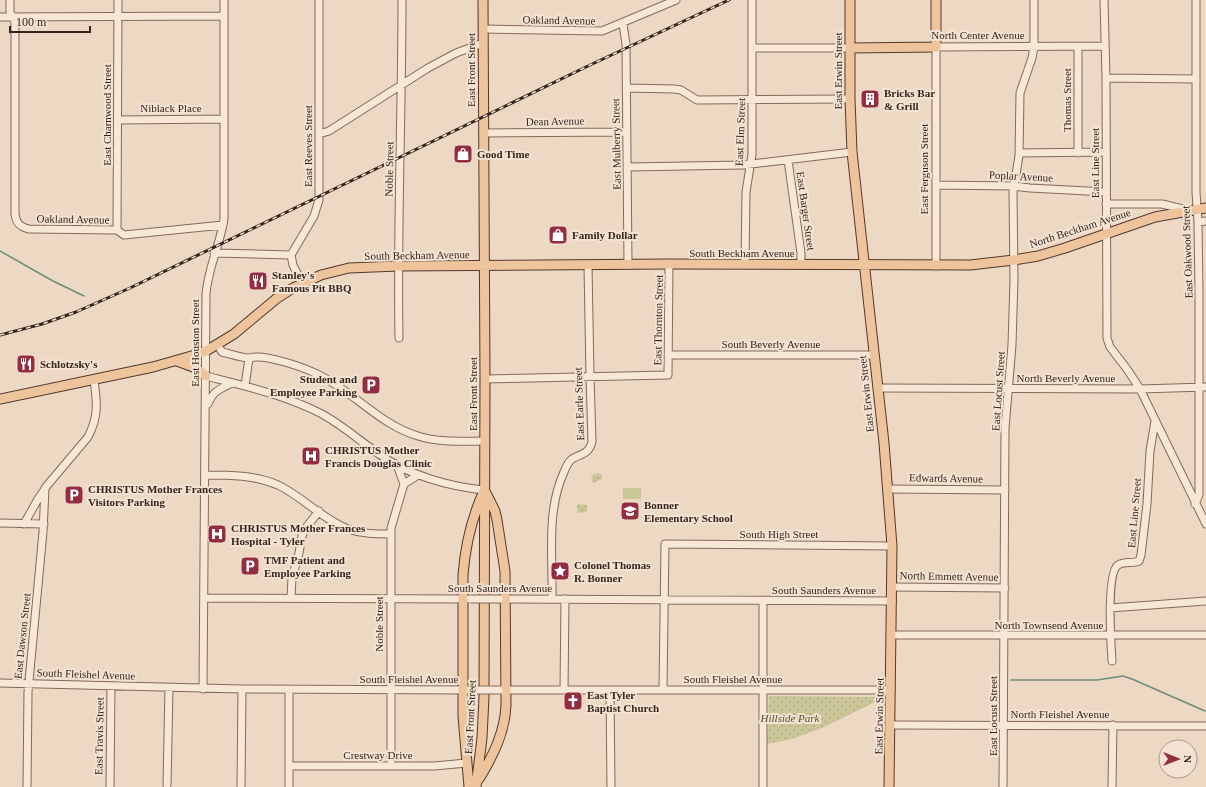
<svg xmlns="http://www.w3.org/2000/svg" width="1206" height="787" font-family="'Times New Roman',serif">
  <style>
    .grass { fill: url(#grass-dots) }
    .pitch { fill: #cac697 }
    .lines { fill: none; stroke-linecap: round; stroke-linejoin: round }
    .stream { stroke: #6c8d7e; stroke-width: 1.5 }
    .minor-casing { stroke: #86695a; stroke-width: 9 }
    .major-casing { stroke: #53382f; stroke-width: 11 }
    .minor { stroke: #f7e7d6; stroke-width: 7 }
    .major { stroke: #eec49c; stroke-width: 9 }
    .rail-casing { stroke: #36251e; stroke-width: 3 }
    .rail { stroke: #f4e3d2; stroke-width: 1.5; stroke-dasharray: 4.5; stroke-linecap: butt }
    .minor-bridge-casing { stroke: #86695a; stroke-width: 9; stroke-linecap: butt }
    .minor-bridge { stroke: #f7e7d6; stroke-width: 7 }
    .labels { text-anchor: middle; stroke-width: 4; stroke-linejoin: round; paint-order: stroke }
    .street-label { font-size: 11px; fill: #36251e; stroke: #f4e3d2 }
    .poi-label { font-size: 11px; font-weight: bold; fill: #36251e; stroke: #f4e3d2; text-anchor: start }
    .park-label { font-size: 11px; font-style: italic; fill: #4f5225; stroke: #f4e3d2 }
  </style>
  <defs>
    <pattern id="grass-dots" width="8" height="8" patternUnits="userSpaceOnUse"><rect width="8" height="8" fill="#cac697"/><path d="M2 2h.1M6 6h.1" fill="none" stroke="#aeaa82" stroke-width="1.8" stroke-linecap="round"/></pattern>
  </defs>
  <rect width="100%" height="100%" fill="#ecd8c3"/>
  <path class="grass" d="M598,473L602,475V479L593,483L591,476Z
    M579,504L587,505V512L577,513V505Z
    M769,696L885,697L822,728L792,739L767,744Z"/>
  <path class="pitch" d="M623,488H641V499H623Z"/>
  <g class="lines">
    <path class="stream" d="M0,251L53,281L84,296
      M1011,680H1097L1123,676L1132,679L1205,711"/>
    <g class="minor-casing">
      <path id="minor" d="M10,0V12L15,22V214C16,223 20,227 29,229L117,230L124,235L223,225
        M1104,0L1106,78L1107,338L1110,347L1127,369L1140,389L1206,524
        M0,17L224,16
        M623,24L626,44L628,265
        M483,29L602,31L676,0
        M752,48H850
        M1106,78L1196,79
        M626,88L674,89L681,90L697,100L850,99
        M118,120L224,119
        M483,133L627,132
        M319,134L329,131L428,68L456,53L483,43
        M1019,153L1106,152
        M1078,153V47
        M788,160L801,253V265
        M628,167L743,165L852,152
        M936,185L1013,186L1030,188L1106,192
        M1106,204H1162L1187,210
        M1198,222L1206,221
        M117,230L118,0
        M214,253L291,255
        M745,264L746,192L752,154V0
        M936,266V47L1105,46
        M302,283L293,265L291,255L314,216L319,200V0
        M399,338C397,226 402,113 402,0
        M217,344L222,352C231,354 241,358 249,358C251,358 253,357 255,357C270,356 303,367 317,374C353,391 380,425 418,436C440,443 463,441 485,441
        M668,355H874
        M206,376C245,386 285,395 322,414C342,425 360,441 379,454C408,475 450,487 485,490
        M485,379L668,375L669,264
        M245,386L249,358
        M877,388L1140,389L1206,387
        M208,404C213,391 220,389 232,383
        M205,475C230,475 255,475 278,485C303,497 322,519 348,529C362,534 376,534 391,534
        M404,484L418,475
        M888,489L1005,490
        M1195,504L1199,495V291L1198,222L1196,192V0
        M0,523L44,524
        M24,524L38,499L45,489
        M892,587L1005,588
        M291,597L292,578L299,553L302,536L305,529L319,511
        M204,598L468,599
        M500,599L892,601
        M552,599C553,557 546,511 564,472C566,467 568,462 572,459C581,454 589,454 592,442L590,376L588,265
        M763,601V787
        M1110,608L1206,601
        M892,635H1206
        M1112,661C1111,645 1106,573 1118,565C1124,561 1133,564 1139,561L1141,555L1147,504L1150,451L1155,421
        M0,683L242,689L467,690
        M203,689L206,294C208,268 220,245 224,219V0
        M501,690H891
        M564,690L565,599
        M610,690L611,787
        M663,690L665,544L892,546
        M891,725L1206,726
        M391,765V528L404,484L397,465
        M289,766H434L467,763
        M167,785L169,688
        M27,787L28,692L43,532L45,488L88,437C99,416 97,402 94,380
        M110,787L111,686
        M241,787L242,689
        M289,787V690
        M1003,787L1005,428L1012,345L1014,279L1013,192L1019,156L1020,93L1032,58L1034,47V0
        M1112,787L1113,725"/>
    </g>
    <g class="major-casing">
      <path id="major" d="M850,0V99L852,152L884,443L892,546L889,787
        M850,48L936,47V0
        M177,361L196,368L206,376
        M0,399L153,367L195,355L206,351L234,334L276,299L293,288L321,275L349,268L399,266L669,264L970,265L1014,260L1038,256L1065,248L1155,217L1206,208
        M479,779C493,756 505,732 506,705L505,571L497,520L495,511L486,493
        M469,787L463,716V575C465,548 472,518 483,493
        M476,787L482,738L484,697L485,379L483,0"/>
    </g>
    <use href="#minor" class="minor"/>
    <use href="#major" class="major"/>
    <g class="rail-casing">
      <path id="rail" d="M0,335L42,324L76,312L130,288L588,66L729,0"/>
    </g>
    <use href="#rail" class="rail"/>
    <g class="minor-bridge-casing">
      <path id="minor-bridge" d="M471,599H499
        M471,690H499"/>
    </g>
    <use href="#minor-bridge" class="minor-bridge"/>
  </g>
  <defs>
    <g id="building-square" transform="scale(1)"><rect x="-9" y="-9" width="18" height="18" rx="4" fill="#922d42" stroke="#f4e3d2"/><path d="M-4-6H4V6H1V3H-1V6H-4ZM-2.5-4.3h1.7v1.8h-1.7ZM.8-4.3h1.7v1.8H.8ZM-2.5-1h1.7V.8h-1.7ZM.8-1h1.7V.8H.8Z" fill="#fff"/></g>
    <g id="shop-square" transform="scale(1)"><rect x="-9" y="-9" width="18" height="18" rx="4" fill="#922d42" stroke="#f4e3d2"/><path d="M-5-2.5h2.3a2.7 3.5 0 0 1 5.4 0H5L5.5 6h-11ZM-1.5-2.5h3a1.5 2.3 0 0 0-3 0Z" fill="#fff"/></g>
    <g id="restaurant-square" transform="scale(1)"><rect x="-9" y="-9" width="18" height="18" rx="4" fill="#922d42" stroke="#f4e3d2"/><path d="M-5-6h1v4h1v-4h1v4h1v-4h1v5L-1.5 .5V6h-2V.5L-5-1ZM5-6V6H3V1.5H1.5Q1.5-4 5-6Z" fill="#fff"/></g>
    <g id="parking-square" transform="scale(1)"><rect x="-9" y="-9" width="18" height="18" rx="4" fill="#922d42" stroke="#f4e3d2"/><path d="M-3.5-5.5H1a3.5 3.5 0 0 1 0 7H-1V5.5H-3.5ZM-1-3.4V-.6H.8a1.4 1.4 0 0 0 0-2.8Z" fill="#fff"/></g>
    <g id="hospital-square" transform="scale(1)"><rect x="-9" y="-9" width="18" height="18" rx="4" fill="#922d42" stroke="#f4e3d2"/><path d="M-5-5h3v3.5h4V-5h3V5h-3V1.5h-4V5h-3Z" fill="#fff"/></g>
    <g id="school-square" transform="scale(1)"><rect x="-9" y="-9" width="18" height="18" rx="4" fill="#922d42" stroke="#f4e3d2"/><path d="M0-5L7-2L0 1L-7-2ZM-4 1L0 2.5L4 1V4Q0 6-4 4Z" fill="#fff"/></g>
    <g id="sight-square" transform="scale(1)"><rect x="-9" y="-9" width="18" height="18" rx="4" fill="#922d42" stroke="#f4e3d2"/><path d="M0-6L1.8-2.2L6-1.7L2.9 1.2L3.7 5.4L0 3.3L-3.7 5.4L-2.9 1.2L-6-1.7L-1.8-2.2Z" fill="#fff"/></g>
    <g id="church-square" transform="scale(1)"><rect x="-9" y="-9" width="18" height="18" rx="4" fill="#922d42" stroke="#f4e3d2"/><path d="M-1.2-6h2.4v3.5h3.3v2.4h-3.3V6h-2.4V-.1h-3.3v-2.4h3.3Z" fill="#fff"/></g>
  </defs>
  <g fill-rule="evenodd">
    <use href="#building-square" x="870" y="99"/>
    <use href="#shop-square" x="463" y="154"/>
    <use href="#shop-square" x="558" y="235"/>
    <use href="#restaurant-square" x="258" y="281"/>
    <use href="#restaurant-square" x="26" y="364"/>
    <use href="#parking-square" x="371" y="385"/>
    <use href="#hospital-square" x="311" y="456"/>
    <use href="#parking-square" x="74" y="495"/>
    <use href="#school-square" x="630" y="511"/>
    <use href="#hospital-square" x="217" y="534"/>
    <use href="#parking-square" x="250" y="566"/>
    <use href="#sight-square" x="560" y="571"/>
    <use href="#church-square" x="573" y="701"/>
  </g>
  <g class="labels">
    <g class="street-label">
      <text transform="translate(559 20) rotate(1)" y="4">Oakland Avenue</text>
      <text x="978" y="39">North Center Avenue</text>
      <text transform="translate(471 70) rotate(-90)" y="4">East Front Street</text>
      <text transform="translate(838 71) rotate(-90)" y="4">East Erwin Street</text>
      <text transform="translate(1067 100) rotate(-90)" y="4">Thomas Street</text>
      <text x="171" y="112">Niblack Place</text>
      <text transform="translate(107 115) rotate(-90)" y="4">East Charnwood Street</text>
      <text transform="translate(555 121) rotate(-1)" y="4">Dean Avenue</text>
      <text transform="translate(740 132) rotate(-88)" y="4">East Elm Street</text>
      <text transform="translate(616 144) rotate(-91)" y="4">East Mulberry Street</text>
      <text transform="translate(308 146) rotate(-90)" y="4">East Reeves Street</text>
      <text transform="translate(1095 163) rotate(-90)" y="4">East Line Street</text>
      <text transform="translate(389 169) rotate(-89)" y="4">Noble Street</text>
      <text transform="translate(924 169) rotate(-90)" y="4">East Ferguson Street</text>
      <text transform="translate(1021 176) rotate(3)" y="4">Poplar Avenue</text>
      <text transform="translate(806 211) rotate(82)" y="4">East Barger Street</text>
      <text transform="translate(73 219) rotate(1)" y="4">Oakland Avenue</text>
      <text transform="translate(1080 228) rotate(-18)" y="4">North Beckham Avenue</text>
      <text transform="translate(1187 252) rotate(-92)" y="4">East Oakwood Street</text>
      <text x="742" y="257">South Beckham Avenue</text>
      <text transform="translate(417 255) rotate(-1)" y="4">South Beckham Avenue</text>
      <text transform="translate(658 320) rotate(-89)" y="4">East Thornton Street</text>
      <text transform="translate(195 343) rotate(-90)" y="4">East Houston Street</text>
      <text x="771" y="348">South Beverly Avenue</text>
      <text x="1066" y="382">North Beverly Avenue</text>
      <text transform="translate(998 391) rotate(-86)" y="4">East Locust Street</text>
      <text transform="translate(473 394) rotate(-90)" y="4">East Front Street</text>
      <text transform="translate(866 394) rotate(-96)" y="4">East Erwin Street</text>
      <text transform="translate(579 404) rotate(-92)" y="4">East Earle Street</text>
      <text transform="translate(946 478) rotate(1)" y="4">Edwards Avenue</text>
      <text transform="translate(1134 513) rotate(-85)" y="4">East Line Street</text>
      <text x="779" y="538">South High Street</text>
      <text transform="translate(949 576) rotate(1)" y="4">North Emmett Avenue</text>
      <text x="500" y="592">South Saunders Avenue</text>
      <text x="824" y="594">South Saunders Avenue</text>
      <text transform="translate(379 624) rotate(-90)" y="4">Noble Street</text>
      <text x="1049" y="629">North Townsend Avenue</text>
      <text transform="translate(22 636) rotate(-84)" y="4">East Dawson Street</text>
      <text transform="translate(86 674) rotate(2)" y="4">South Fleishel Avenue</text>
      <text x="409" y="683">South Fleishel Avenue</text>
      <text x="733" y="683">South Fleishel Avenue</text>
      <text x="1060" y="718">North Fleishel Avenue</text>
      <text transform="translate(879 716) rotate(-89)" y="4">East Erwin Street</text>
      <text transform="translate(993 716) rotate(-90)" y="4">East Locust Street</text>
      <text transform="translate(470 717) rotate(-87)" y="4">East Front Street</text>
      <text transform="translate(99 736) rotate(-89)" y="4">East Travis Street</text>
      <text x="378" y="759">Crestway Drive</text>
    </g>
    <g class="poi-label">
      <text x="884" y="97">Bricks Bar<tspan x="884" dy="13">&amp; Grill</tspan></text>
      <text x="477" y="158">Good Time</text>
      <text x="572" y="239">Family Dollar</text>
      <text x="272" y="279">Stanley's<tspan x="272" dy="13">Famous Pit BBQ</tspan></text>
      <text x="40" y="368">Schlotzsky's</text>
      <text x="357" y="383" text-anchor="end">Student and<tspan x="357" dy="13">Employee Parking</tspan></text>
      <text x="325" y="454">CHRISTUS Mother<tspan x="325" dy="13">Francis Douglas Clinic</tspan></text>
      <text x="88" y="493">CHRISTUS Mother Frances<tspan x="88" dy="13">Visitors Parking</tspan></text>
      <text x="644" y="509">Bonner<tspan x="644" dy="13">Elementary School</tspan></text>
      <text x="231" y="532">CHRISTUS Mother Frances<tspan x="231" dy="13">Hospital - Tyler</tspan></text>
      <text x="264" y="564">TMF Patient and<tspan x="264" dy="13">Employee Parking</tspan></text>
      <text x="574" y="569">Colonel Thomas<tspan x="574" dy="13">R. Bonner</tspan></text>
      <text x="587" y="699">East Tyler<tspan x="587" dy="13">Baptist Church</tspan></text>
    </g>
    <g class="park-label">
      <text x="790" y="722">Hillside Park</text>
    </g>
  </g>
  <g transform="translate(1178 759) rotate(90)"><circle r="19" fill="#f4e3d2" stroke="#a8978a"/>
  <path d="M0-3L7 15L0 10L-7 15Z" fill="#922d42"/>
  <text y="-6" font-size="11" font-weight="bold" text-anchor="middle" fill="#36251e">N</text>
  </g>
  <path d="M10 26v6h80v-6" fill="none" stroke="#36251e" stroke-width="2"/>
  <text x="16" y="26" font-size="12" fill="#36251e" stroke="#f4e3d2" stroke-width="3" paint-order="stroke">100 m</text>
</svg>
